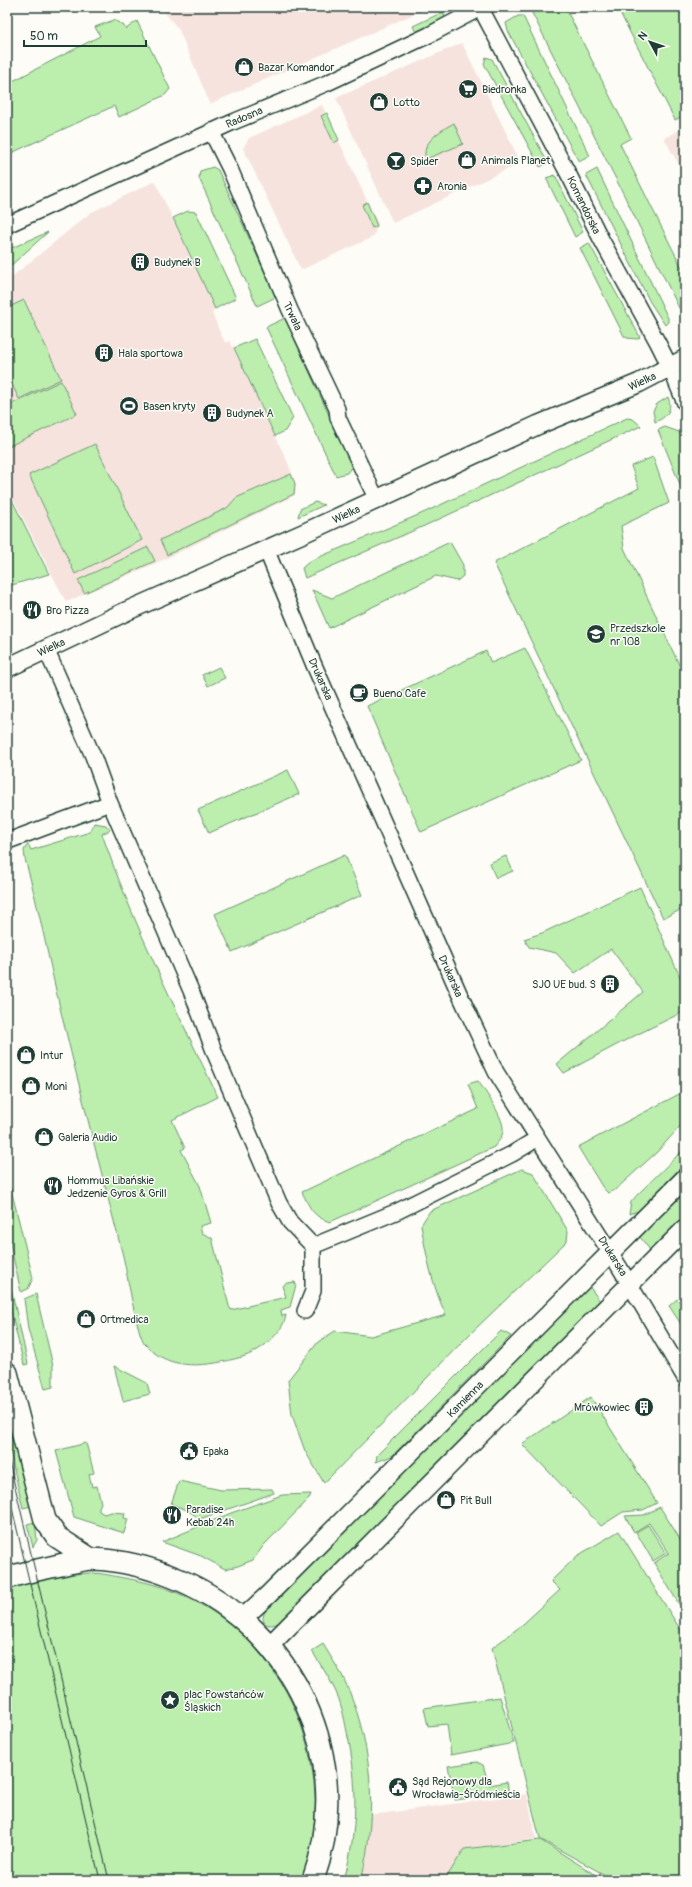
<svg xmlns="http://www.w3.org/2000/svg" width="692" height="1887" font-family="Pangolin,sans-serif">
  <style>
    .built { fill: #f6e3de }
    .green { fill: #bceeae; stroke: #6e9671 }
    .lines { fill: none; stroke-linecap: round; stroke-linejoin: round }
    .minor-casing { stroke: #1f3d34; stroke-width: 18 }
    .tertiary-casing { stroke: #1f3d34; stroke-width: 21 }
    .secondary-casing { stroke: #1f3d34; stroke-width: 24 }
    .minor { stroke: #fdfcf7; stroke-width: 15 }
    .tertiary { stroke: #fdfcf7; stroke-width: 18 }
    .secondary { stroke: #fdfcf7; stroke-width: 21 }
    .tram { stroke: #1f3d34; stroke-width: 1 }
    .labels { text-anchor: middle; stroke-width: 3; stroke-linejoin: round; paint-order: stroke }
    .poi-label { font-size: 11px; fill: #1f3d34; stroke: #fdfcf7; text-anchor: start }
    .street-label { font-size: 11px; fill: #1f3d34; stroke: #fdfcf7 }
  </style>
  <rect width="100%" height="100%" fill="#fdfcf7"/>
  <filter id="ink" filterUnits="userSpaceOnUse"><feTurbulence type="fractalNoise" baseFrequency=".025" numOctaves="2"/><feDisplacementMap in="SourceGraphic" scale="8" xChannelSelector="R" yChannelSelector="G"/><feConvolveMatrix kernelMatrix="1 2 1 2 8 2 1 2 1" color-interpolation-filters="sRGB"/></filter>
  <g filter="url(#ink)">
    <path class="built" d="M163,7H419L421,11L210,104L179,30L165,13Z
      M462,43L521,163L393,223L336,98Z
      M322,105L378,224L373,237L301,270L243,148L249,138Z
      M685,127V176L664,138Z
      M155,181L215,309L212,313L221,335L226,343L230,341L288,463L296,484L295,495L163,560L66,602L7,487V281L90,213Z
      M527,1794L536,1839L464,1849L445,1880H343L349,1859L355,1815L379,1814Z"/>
    <path class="green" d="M529,7H565L631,138L620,144L685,274V313L679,308L623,193Z
      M617,7H685V115L675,120Z
      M443,12L447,22L417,35L413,26Z
      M518,16H523L590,156L579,162L508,31L506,23Z
      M114,20L123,25L126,29L137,21L170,89L165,95L119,117L114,106L7,155V84L100,36L95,27Z
      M486,57L492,59L548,163L540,167L484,64Z
      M327,113L339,140L334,143L321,116Z
      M454,123L463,144L426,159C420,143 441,130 454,123Z
      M213,167L218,170L276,297L257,306L199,178L200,171Z
      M597,169L668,318V322L665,325L650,302L586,175Z
      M555,175L583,232L575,237L546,178Z
      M367,202L377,226L372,228L362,205Z
      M188,211L196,212L236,298L215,309L173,218Z
      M48,232L7,269V250Z
      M589,243L640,337L637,339L627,338L624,336L580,248Z
      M24,300L61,379L19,399L7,374V308Z
      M285,318L352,466L347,473L336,476L266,327Z
      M255,339L293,418L285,431L275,436L234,348Z
      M61,381L77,414L7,447V406Z
      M668,397C673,410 667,417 655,422L653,411L657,404Z
      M627,418L633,419L641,426L422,527L305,578L302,568L310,561L423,513Z
      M665,427L679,432L684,439L685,497L658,430Z
      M95,444L142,540L75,574L29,475Z
      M653,457L669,503L621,526L624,548L685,677V908L663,918L494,563L639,488L631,466Z
      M291,474L295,484L294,494L167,555L160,540L227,508L236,498Z
      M7,490L49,574L12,585L7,564Z
      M315,502L324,505L298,517L300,509Z
      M450,542L463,565V576L457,581L436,576L329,628L312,590L332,598Z
      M148,547L155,561L84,593L78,580Z
      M525,648L581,760L421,832L367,706L486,651L491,663Z
      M219,667L225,678L208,686L202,675Z
      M288,770L299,794L209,833L198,810Z
      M94,823L106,825L110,830L102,834C133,925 177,1011 218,1097L172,1120L185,1148L181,1150L200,1186L211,1223L200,1226L202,1233L212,1238L229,1306L231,1310L286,1297L282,1286L287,1283L295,1282L296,1285L290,1307L281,1310L282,1316L286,1315C284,1333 258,1353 242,1357C209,1366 170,1373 145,1344C137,1335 127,1273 123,1256C102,1175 81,1094 61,1012C49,961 39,909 25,859L24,850L28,844L31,850L90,832Z
      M345,855L362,895L232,952L215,914Z
      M506,856L513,871L496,878L489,863Z
      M640,887L685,988V1011L624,1041L564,1073L557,1064L643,992L611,949L575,973L556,953L529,947L524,939L542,933Z
      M478,1081C485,1091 505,1119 503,1131C502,1138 498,1142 494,1147L330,1222C312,1216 310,1208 302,1192L478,1109L468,1084Z
      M685,1091V1121L657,1152L615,1190L608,1193L603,1188L578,1147Z
      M685,1148V1163L645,1205L638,1211L629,1214L631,1202L638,1194Z
      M522,1169L533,1173L568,1231L567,1241L469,1335L324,1483L305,1451L292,1415L288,1380L318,1342L335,1331L371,1336L446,1315C433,1288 426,1255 421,1225L430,1211Z
      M7,1186L11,1189L33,1278L28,1289L21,1292L7,1230Z
      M685,1190V1218L650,1250L640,1237Z
      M7,1270L28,1364L24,1365L7,1294Z
      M589,1286L600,1301L597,1305L284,1619C270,1631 256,1624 267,1608Z
      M36,1294L53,1366V1387L45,1389L28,1329L24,1299Z
      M677,1299L685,1308V1330L669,1306Z
      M501,1331L511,1336L392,1456L376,1462L377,1455Z
      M114,1366L147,1383L150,1394L123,1401Z
      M591,1397L657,1503L643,1510L623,1512L601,1526L522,1444Z
      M7,1408L31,1506L23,1508L7,1439Z
      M86,1443L94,1473L89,1474L92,1487L97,1486L101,1503L99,1507V1511L104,1514L111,1512L125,1513L124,1518L128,1519L124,1533L74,1517L56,1451Z
      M179,1481L221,1490L272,1489L274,1493L200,1519L187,1510L171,1504Z
      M311,1494L309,1499L264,1545L253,1560L238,1566L225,1569L201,1556L162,1542L231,1513L282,1495Z
      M660,1507L685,1547V1614L654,1563L669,1553L649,1523L634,1532L625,1516L644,1515Z
      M35,1522L37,1540L33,1547L27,1524Z
      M648,1525L666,1553L653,1561L636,1532Z
      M619,1531L685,1637V1880H614L540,1839L492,1648L522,1625L560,1590L551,1581L577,1556Z
      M91,1573C102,1573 113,1576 124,1578C223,1593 297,1670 312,1769C314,1783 316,1798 315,1812C314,1835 310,1858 302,1880H7V1587L53,1575Z
      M323,1644C329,1654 336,1665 342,1675C373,1738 378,1813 361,1880H344C358,1829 358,1783 347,1732C344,1717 341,1701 334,1688C328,1675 319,1663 312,1651Z
      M500,1697L514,1743L451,1755L447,1724L428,1726L424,1708Z
      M477,1762L483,1765L489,1785L507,1782L509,1793L455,1800L448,1766Z
      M540,1840L604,1880H445L464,1849Z"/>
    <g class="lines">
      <g class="minor-casing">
        <path id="minor" d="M480,7L570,177L601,239L658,343L670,367L685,403
          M211,131L230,169L290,310L337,409L338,418L377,500
          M7,225L233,122L327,83L429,35L482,7
          M266,549L314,665L459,993L496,1072L620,1268L685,1378
          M46,649L93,756L110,803L192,993L216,1056L279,1203L290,1222L313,1246V1291L305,1311
          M8,841L110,803
          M313,1246L398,1211L512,1154L530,1143"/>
      </g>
      <g class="tertiary-casing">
        <path id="tertiary" d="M7,668L127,611L304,533L538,425L639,383L685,359
          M243,1618L268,1595L685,1178
          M270,1645L685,1229"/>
      </g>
      <g class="secondary-casing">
        <path id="secondary" d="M7,1373L45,1520L57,1537L91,1559
          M7,1578C27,1571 48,1568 69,1563C76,1562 85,1559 92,1559C122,1560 152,1568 180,1580C295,1630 356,1760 313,1880"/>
      </g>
      <use href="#minor" class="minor"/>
      <use href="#tertiary" class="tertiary"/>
      <use href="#secondary" class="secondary"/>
      <path class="tram" d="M7,1453L109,1880
        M7,1487L100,1880"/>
    </g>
  </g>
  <defs>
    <g id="shop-disc" transform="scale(1)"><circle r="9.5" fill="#1f3d34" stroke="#fdfcf7"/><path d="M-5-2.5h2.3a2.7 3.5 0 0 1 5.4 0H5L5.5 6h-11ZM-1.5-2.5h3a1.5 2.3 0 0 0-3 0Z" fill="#fff"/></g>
    <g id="supermarket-disc" transform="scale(1)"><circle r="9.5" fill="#1f3d34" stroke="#fdfcf7"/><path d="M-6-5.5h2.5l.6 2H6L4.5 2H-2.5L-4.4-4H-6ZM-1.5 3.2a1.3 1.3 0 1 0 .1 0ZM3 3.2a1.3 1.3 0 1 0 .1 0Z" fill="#fff"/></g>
    <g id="bar-disc" transform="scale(1)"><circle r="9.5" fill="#1f3d34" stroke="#fdfcf7"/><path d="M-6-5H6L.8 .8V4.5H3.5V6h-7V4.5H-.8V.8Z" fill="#fff"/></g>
    <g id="pharmacy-disc" transform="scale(1)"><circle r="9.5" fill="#1f3d34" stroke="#fdfcf7"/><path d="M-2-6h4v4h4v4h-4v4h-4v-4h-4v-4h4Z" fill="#fff"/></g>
    <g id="building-disc" transform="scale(1)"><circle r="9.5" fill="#1f3d34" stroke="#fdfcf7"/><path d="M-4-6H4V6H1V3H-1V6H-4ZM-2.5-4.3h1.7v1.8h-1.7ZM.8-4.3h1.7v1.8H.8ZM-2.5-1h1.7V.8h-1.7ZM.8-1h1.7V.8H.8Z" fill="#fff"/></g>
    <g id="stadium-disc" transform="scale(1)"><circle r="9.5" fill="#1f3d34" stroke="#fdfcf7"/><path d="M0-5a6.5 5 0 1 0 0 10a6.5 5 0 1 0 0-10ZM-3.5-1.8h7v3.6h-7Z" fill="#fff"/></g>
    <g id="restaurant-disc" transform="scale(1)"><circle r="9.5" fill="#1f3d34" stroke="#fdfcf7"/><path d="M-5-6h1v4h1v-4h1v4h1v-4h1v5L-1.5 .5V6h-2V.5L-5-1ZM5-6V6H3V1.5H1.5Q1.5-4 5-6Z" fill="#fff"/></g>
    <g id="school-disc" transform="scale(1)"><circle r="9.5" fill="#1f3d34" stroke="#fdfcf7"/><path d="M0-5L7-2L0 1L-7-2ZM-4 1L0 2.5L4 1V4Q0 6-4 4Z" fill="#fff"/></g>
    <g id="cafe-disc" transform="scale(1)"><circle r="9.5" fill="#1f3d34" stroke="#fdfcf7"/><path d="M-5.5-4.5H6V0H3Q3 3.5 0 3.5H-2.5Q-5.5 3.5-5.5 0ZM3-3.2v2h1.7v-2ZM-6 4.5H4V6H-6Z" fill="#fff"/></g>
    <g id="civic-disc" transform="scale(1)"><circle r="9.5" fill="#1f3d34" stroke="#fdfcf7"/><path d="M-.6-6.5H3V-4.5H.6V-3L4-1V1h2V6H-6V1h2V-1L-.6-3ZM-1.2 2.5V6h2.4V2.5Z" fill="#fff"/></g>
    <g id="sight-disc" transform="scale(1)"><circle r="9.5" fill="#1f3d34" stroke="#fdfcf7"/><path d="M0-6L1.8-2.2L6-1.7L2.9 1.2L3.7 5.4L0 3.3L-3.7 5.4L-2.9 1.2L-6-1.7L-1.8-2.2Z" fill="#fff"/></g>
  </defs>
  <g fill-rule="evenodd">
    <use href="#shop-disc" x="244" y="67"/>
    <use href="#supermarket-disc" x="468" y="89"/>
    <use href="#shop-disc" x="379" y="102"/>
    <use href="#shop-disc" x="467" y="160"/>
    <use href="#bar-disc" x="396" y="161"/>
    <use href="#pharmacy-disc" x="423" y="186"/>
    <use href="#building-disc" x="140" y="262"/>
    <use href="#building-disc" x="104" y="353"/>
    <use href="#stadium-disc" x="129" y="406"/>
    <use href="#building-disc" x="212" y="413"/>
    <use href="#restaurant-disc" x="32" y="610"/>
    <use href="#school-disc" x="596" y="634"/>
    <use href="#cafe-disc" x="359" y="693"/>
    <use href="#building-disc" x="610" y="984"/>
    <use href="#shop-disc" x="26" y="1055"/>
    <use href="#shop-disc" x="31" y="1086"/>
    <use href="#shop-disc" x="44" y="1137"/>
    <use href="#restaurant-disc" x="53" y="1186"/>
    <use href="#shop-disc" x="86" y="1319"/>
    <use href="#building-disc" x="644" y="1407"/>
    <use href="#civic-disc" x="189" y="1451"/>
    <use href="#shop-disc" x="446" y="1500"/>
    <use href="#restaurant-disc" x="172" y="1515"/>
    <use href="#sight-disc" x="170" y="1700"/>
    <use href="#civic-disc" x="398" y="1787"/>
  </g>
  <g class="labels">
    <g class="poi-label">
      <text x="258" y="71">Bazar Komandor</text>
      <text x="482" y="93">Biedronka</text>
      <text x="393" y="106">Lotto</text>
      <text x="481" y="164">Animals Planet</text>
      <text x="410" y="165">Spider</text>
      <text x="437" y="190">Aronia</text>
      <text x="154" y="266">Budynek B</text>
      <text x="118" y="357">Hala sportowa</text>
      <text x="143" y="410">Basen kryty</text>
      <text x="226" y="417">Budynek A</text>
      <text x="46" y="614">Bro Pizza</text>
      <text x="610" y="632">Przedszkole<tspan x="610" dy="13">nr 108</tspan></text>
      <text x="373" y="697">Bueno Cafe</text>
      <text x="596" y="988" text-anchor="end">SJO UE bud. S</text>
      <text x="40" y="1059">Intur</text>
      <text x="45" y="1090">Moni</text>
      <text x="58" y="1141">Galeria Audio</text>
      <text x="67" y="1184">Hommus Libańskie<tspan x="67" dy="13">Jedzenie Gyros &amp; Grill</tspan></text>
      <text x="100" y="1323">Ortmedica</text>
      <text x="630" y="1411" text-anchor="end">Mrówkowiec</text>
      <text x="203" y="1455">Epaka</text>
      <text x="460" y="1504">Pit Bull</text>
      <text x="186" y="1513">Paradise<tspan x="186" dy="13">Kebab 24h</tspan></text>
      <text x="184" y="1698">plac Powstańców<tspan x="184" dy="13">Śląskich</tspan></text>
      <text x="412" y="1785">Sąd Rejonowy dla<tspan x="412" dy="13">Wrocławia-Śródmieścia</tspan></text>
    </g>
    <g class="street-label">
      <text transform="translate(244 117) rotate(-23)" y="4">Radosna</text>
      <text transform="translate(584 205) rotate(64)" y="4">Komandorska</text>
      <text transform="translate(293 316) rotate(65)" y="4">Trwała</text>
      <text transform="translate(642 381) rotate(-25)" y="4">Wielka</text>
      <text transform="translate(346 514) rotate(-25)" y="4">Wielka</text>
      <text transform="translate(51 647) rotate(-25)" y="4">Wielka</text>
      <text transform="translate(321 679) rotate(66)" y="4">Drukarska</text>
      <text transform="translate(451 976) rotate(66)" y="4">Drukarska</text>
      <text transform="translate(613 1256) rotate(58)" y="4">Drukarska</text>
      <text transform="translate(465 1399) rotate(-45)" y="4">Kamienna</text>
    </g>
  </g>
  <rect width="692" height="1887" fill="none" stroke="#fdfcf7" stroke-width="24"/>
  <rect x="12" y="12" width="668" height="1863" fill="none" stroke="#1f3d34" stroke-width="1.5" filter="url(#ink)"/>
  <g transform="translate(650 42) rotate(310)" stroke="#fdfcf7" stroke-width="3" paint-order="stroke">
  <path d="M0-3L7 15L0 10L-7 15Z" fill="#1f3d34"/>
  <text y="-6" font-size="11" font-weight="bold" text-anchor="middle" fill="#1f3d34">N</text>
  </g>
  <path d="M24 40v6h122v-6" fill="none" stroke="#1f3d34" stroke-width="2"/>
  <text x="30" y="40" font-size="12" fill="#1f3d34" stroke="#fdfcf7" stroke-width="3" paint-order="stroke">50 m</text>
</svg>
